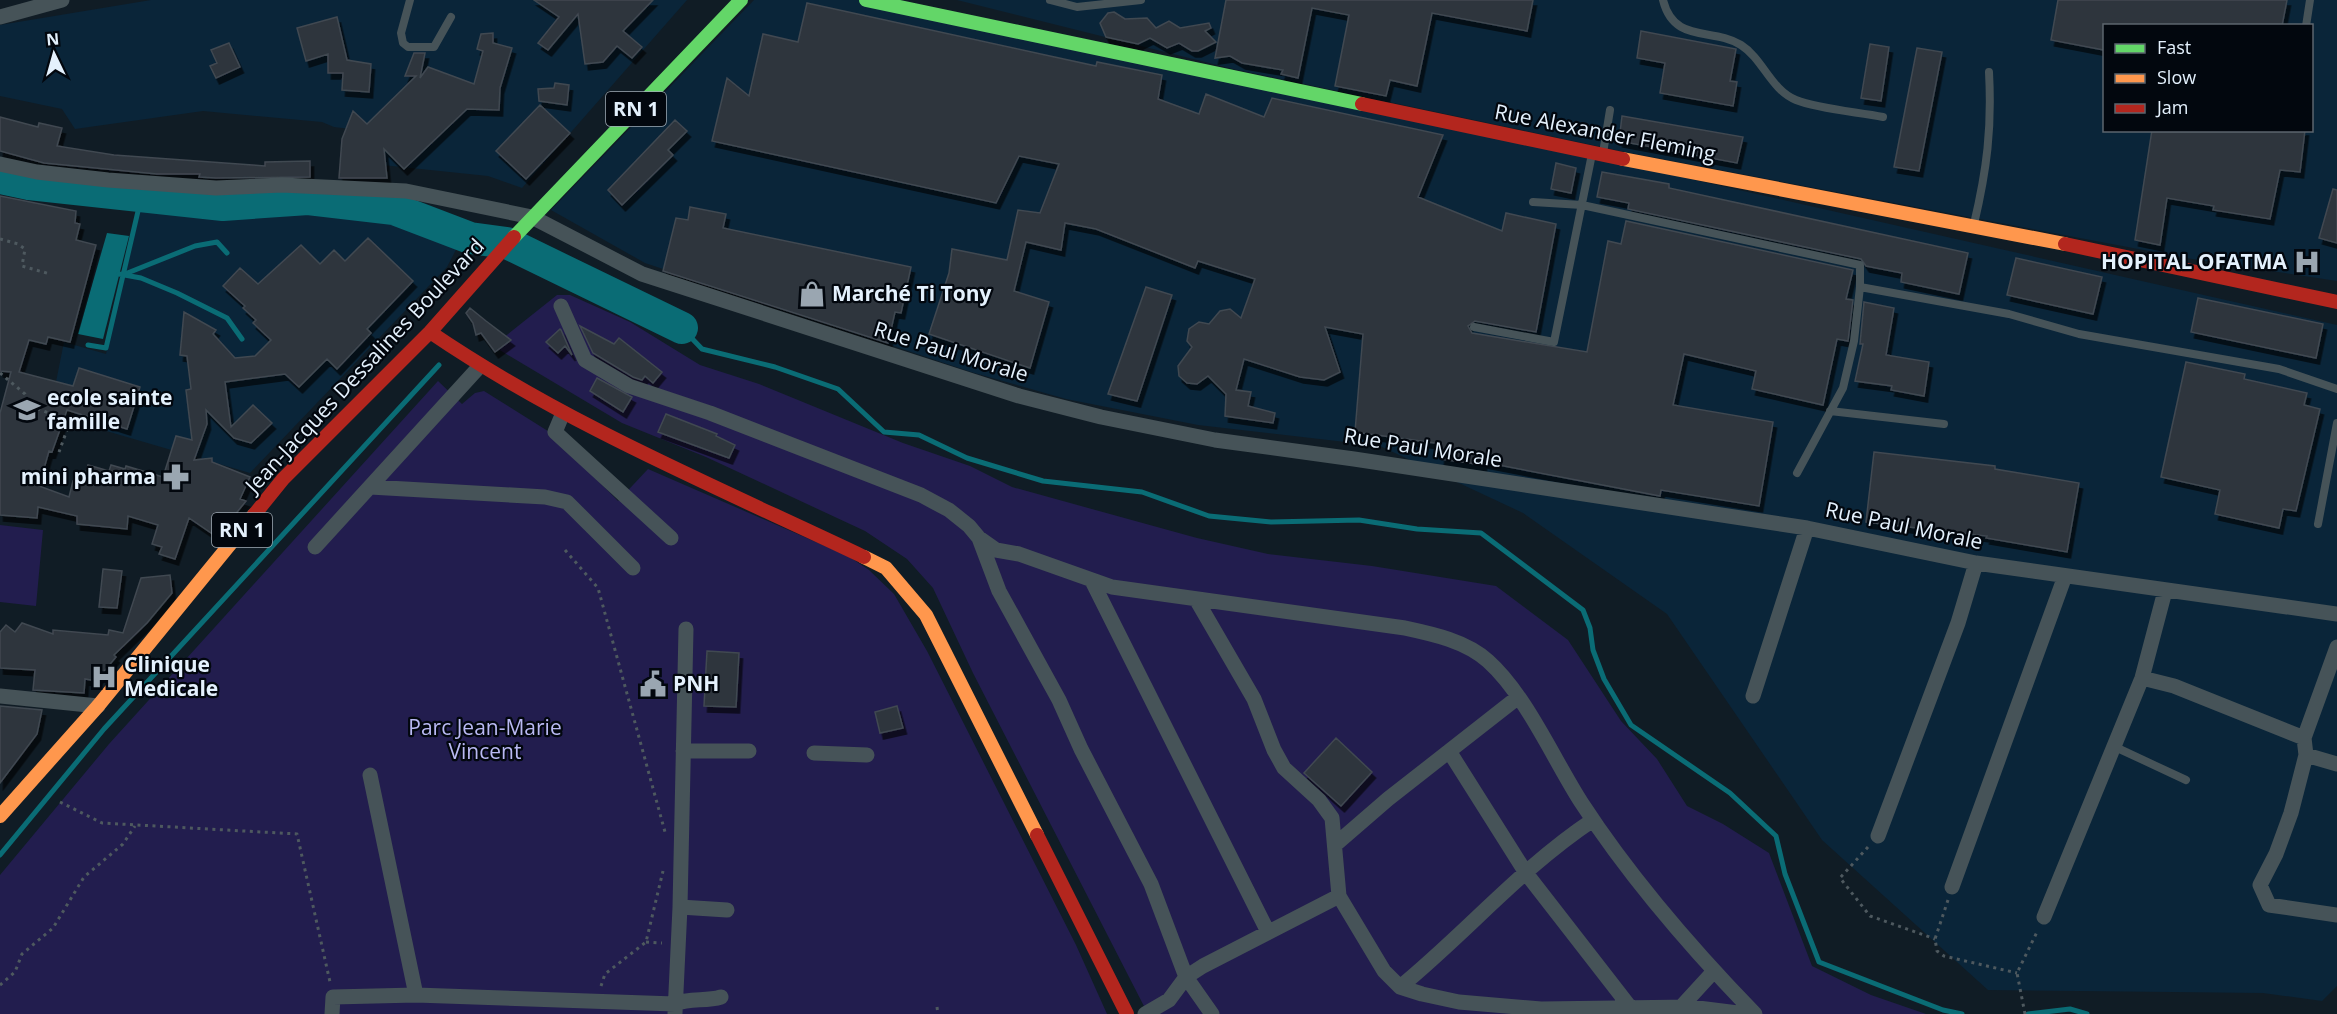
<svg xmlns="http://www.w3.org/2000/svg" width="2337" height="1014" font-family="'Open Sans',sans-serif">
  <style>
    .built { fill: #0a2539; fill-rule: evenodd }
    .green { fill: #221d4e }
    .water { fill: #0a6c75 }
    .lines { fill: none; stroke-linecap: round; stroke-linejoin: round }
    .stream { stroke: #0a6c75; stroke-width: 5 }
    .river { stroke: #0a6c75; stroke-width: 32 }
    .building { fill: #2d353d; stroke: #414851; stroke-width: 1.5; filter: url(#shadow) }
    .path { stroke: #4e595f; stroke-width: 3; stroke-dasharray: 3 4.5; stroke-linecap: butt }
    .lane { stroke: #465358; stroke-width: 8 }
    .street { stroke: #465358; stroke-width: 15 }
    .fast { stroke: #63d668; stroke-width: 14 }
    .slow { stroke: #ff974d; stroke-width: 14 }
    .jam { stroke: #b3261e; stroke-width: 14 }
    .labels { text-anchor: middle; stroke-width: 4.5; stroke-linejoin: round; paint-order: stroke }
    .shield { fill: #02070e; stroke: #a0abb5; stroke-width: 1.5 }
    .shield-label { font-size: 20px; font-weight: bold; fill: #e4f1fd }
    .street-label { font-size: 21px; fill: #e4f1fd; stroke: #02070e }
    .poi-label { font-size: 21px; font-weight: bold; fill: #e4f1fd; stroke: #02070e; text-anchor: start }
    .park-label { font-size: 21px; fill: #b9b9f3; stroke: #02070e }
  </style>
  <defs>
    <filter id="shadow"><feDropShadow dx="3.5" dy="6" stdDeviation="0" flood-color="#0009"/></filter>
  </defs>
  <rect width="100%" height="100%" fill="#101c25"/>
  <path class="built" d="M151,0H687L522,188L488,176L363,163L359,130L334,127L322,122L203,111L75,129L62,109L0,96V25Z
    M754,0H872L1500,136L2337,325V986L2322,1001L2263,993L1988,990L1822,840L1667,614L1523,513L1380,446L1198,425L1066,399L971,372L645,263L551,210Z
    M957,0H2337V281L2186,258L1625,152L1233,69ZM2104,26H2312V130H2104Z
    M308,199L354,203L399,213L460,242L447,267L250,473L79,423L71,406L52,402L64,342L106,354L143,200L223,205Z"/>
  <path class="green" d="M557,295H570L630,322L700,365L759,384L903,443L970,466L1012,487L1197,538L1268,554L1372,566L1496,586L1568,640L1621,721L1657,759L1687,806L1723,824L1769,853L1812,966L1871,995L1926,1014H1148L973,673L933,588L907,559L865,531L706,457L622,423L493,346Z
    M438,381L462,404L475,393L484,391L551,433L618,501L648,469L848,556L869,570L894,594L927,651L1076,945L1107,1014H0V875L109,744Z
    M0,525L43,530L36,606L0,602Z"/>
  <path class="water" d="M107,233L129,236L103,339L78,334Z"/>
  <g class="lines">
    <path class="stream" d="M119,274L141,278L177,293L227,318L242,339
      M125,274L195,246L217,242L227,253
      M682,328L702,349L775,367L838,389L884,432L919,435L967,458L1043,481L1142,492L1209,516L1271,522L1359,520L1417,529L1481,533L1583,610L1590,628L1593,650L1604,679L1631,725L1730,793L1776,836L1785,874L1819,962L1943,1010L1962,1014
      M88,345L106,348L139,207L135,195
      M0,855L104,729L439,365
      M2028,1014L2070,1009L2087,1014"/>
    <path class="river" d="M0,178L29,184L223,205L308,199L394,209L470,238L507,243L682,328"/>
  </g>
  <path class="building" d="M534,0H653L623,31L642,47L632,58L617,46L603,62L585,64L578,14L548,50L538,43L559,17Z
    M1226,0H1533L1527,31L1432,13L1417,86L1390,80L1386,96L1335,86L1349,15L1312,8L1298,78L1281,74L1283,70L1242,63L1230,56L1215,58Z
    M2058,0H2287L2282,26H2104V50L2051,40Z
    M807,3L1096,66L1097,62L1162,75L1158,99L1199,114L1206,94L1264,117L1272,98L1443,135L1418,197L1502,231L1506,213L1556,224L1536,332L1475,321L1468,326L1472,333L1587,352L1608,241L1621,244L1626,221L1853,270L1846,299L1853,300L1848,341L1837,339L1823,405L1752,389L1756,371L1684,354L1673,405L1773,422L1759,506L1661,490L1660,496L1483,462V465L1441,459L1442,444L1355,432L1363,334L1325,327L1340,372L1324,380L1300,377L1244,359L1236,390L1251,392L1248,406L1275,413L1273,423L1225,416L1226,394L1208,376L1197,384L1187,383L1179,376L1178,366L1192,347L1187,341L1189,329L1199,322L1209,324L1220,311L1230,309L1241,318L1255,279L1198,261L1195,268L1096,229L1065,223L1061,250L1026,242L1014,291L1049,302L1030,368L929,334L949,273L952,249L1007,260L1018,210L1040,213L1059,164L1019,156L996,203L712,141L727,78L749,96L763,34L798,42Z
    M1114,12L1125,19L1147,18L1156,28L1169,21L1180,28L1209,23L1211,28L1205,31L1216,42L1198,51H1192L1179,43L1167,48L1150,38L1138,44L1106,37L1100,23L1108,13Z
    M337,17L347,60L371,64L369,92L342,90L343,73H328V54L306,61L297,28Z
    M1641,31L1736,49L1730,81L1737,82L1733,106L1660,93L1665,63L1637,58Z
    M493,33V43L512,48L500,88L499,110L467,109L404,169L384,149L387,178H339L342,139L353,111L367,124L416,76H405L414,53H425L420,78L428,67L474,84L483,51L477,49L481,34Z
    M229,43L240,67L216,78L210,66L217,63L211,50Z
    M1870,44L1889,47L1881,101L1861,98Z
    M1917,48L1942,52L1919,171L1894,167Z
    M555,83L569,85L567,105L539,101L538,89L554,88Z
    M540,105L570,133L526,179L496,151Z
    M1622,116L1743,137L1737,163L1619,141Z
    M0,117L38,127L39,123L62,128L57,146L114,155L265,166V162L310,161V177L216,178L199,177L200,174H157L44,163L0,151Z
    M675,120L687,131L668,150L673,155L622,205L608,190Z
    M2152,130H2305L2300,172L2280,170L2270,219L2213,210L2214,206L2167,198L2160,245L2135,240Z
    M1556,163L1576,168L1571,193L1551,189Z
    M1602,172L1669,184V188L1968,253L1959,294L1901,282L1902,273L1866,266L1861,259L1628,209L1629,203L1597,197Z
    M2333,189L2337,190V243L2319,238Z
    M0,196L76,211L75,223L80,224L76,240L96,245L70,342L48,337L46,344L29,340L19,372L73,386L79,368L140,387L127,429L67,410L52,452L49,451L39,486L69,497L73,481L83,484L88,465L109,471L111,465L125,469L126,466L163,477L176,436L192,440L186,390L191,389L187,356L180,355L184,312L216,330L213,334L235,358L255,356L271,340L253,323L256,320L243,308L245,306L223,286L240,268L258,284L301,245L320,264L334,250L345,261L368,238L413,281L367,329L371,333L337,369L327,359L299,387L285,374L225,382L231,427L253,405L272,423L251,443L234,438L206,410L207,424L194,460L212,458V462L250,477L240,499L246,501L217,537L189,518L175,559L159,554L162,547L152,544L158,525L128,516L127,529L77,524V516L38,507L37,518L0,515V413L11,372L0,371Z
    M690,207L726,214L723,228L911,267L901,313L895,312L888,343L663,271L676,218L688,220Z
    M2016,258L2102,277L2093,314L2007,295Z
    M1146,287L1172,295L1137,401L1108,394Z
    M2198,298L2323,324L2316,358L2191,332Z
    M1864,302L1894,308L1886,355L1929,362L1924,396L1891,390L1892,386L1855,381L1863,344H1860Z
    M470,308L486,321L511,340L495,352L481,333L476,335L473,323L466,313Z
    M580,326L614,344L619,338L662,372L653,383L645,376L642,380L633,377L593,353Z
    M560,329L561,330L572,355L565,346L558,353L546,342Z
    M2186,362L2245,374L2244,379L2307,393L2304,405L2320,409L2296,511L2283,509L2279,528L2215,514L2220,490L2161,477Z
    M597,378L632,397L623,412L590,391Z
    M666,414L717,434L716,436L735,445L729,458L658,432Z
    M1874,452L1995,466V469L2079,483L2067,552L1986,538L1987,536L1866,522Z
    M103,569L122,571L117,608L99,607Z
    M170,575L172,593L147,623L114,655L116,657L96,681L85,679L84,693L33,690L35,670L0,668V632L6,625L15,632L22,623L53,634V630L108,635L109,630L123,633L141,578Z
    M707,651L739,653L736,707L704,706Z
    M0,706L42,710L37,734L0,783Z
    M897,706L903,728L880,733L875,712Z
    M1336,738L1372,772L1341,806L1304,773Z"/>
  <g class="lines">
    <path class="path" d="M0,239L18,244L25,249L22,266L50,274
      M0,373L25,394L32,406L53,415L68,427L59,452
      M565,550L598,588L665,832
      M60,802L102,823L297,834L330,982
      M1868,847L1840,878L1870,916L1935,939
      M1948,900L1935,939L1937,951L1944,956L2017,973
      M646,942L662,943
      M0,985L15,972L22,954L53,928L84,877L123,844L135,826
      M601,986L605,974L646,942L663,871
      M937,1007L938,1014
      M2025,1014L2017,973L2038,930"/>
    <path class="lane" d="M410,0L401,33L403,43L408,47H434L451,17
      M1050,0L1077,7L1141,0
      M1663,0C1674,44 1712,27 1741,45C1763,59 1771,90 1796,100C1819,109 1858,112 1883,117
      M2306,26L2310,0
      M1603,153L1610,110
      M1533,202L1582,205L1860,265V287L2009,314L2079,334L2279,369L2337,389
      M1974,224C1987,169 1992,128 1989,72
      M1474,327L1554,342L1592,154
      M1830,411L1944,424
      M1797,473L1843,388L1854,341L1860,287
      M2318,524L2337,423
      M2113,746L2186,780"/>
    <path class="street" d="M0,17L62,0
      M0,164L37,172L108,180L216,188L282,185L406,191L532,217L642,274L1019,396L1101,417L1215,440L1354,459L1807,528L1976,563L2337,614
      M561,306L585,360L629,386L710,413L921,495L949,510L969,526L979,538L999,591L1059,700L1081,749L1151,884L1186,977L1212,1014
      M563,413L555,432L671,538
      M370,487L545,497L567,502L633,568
      M979,538L996,550L1019,554L1112,587L1405,628C1433,634 1466,641 1488,661C1526,695 1554,760 1581,802C1631,879 1692,949 1755,1014
      M315,547L480,366
      M1092,581L1268,932
      M1196,599L1254,699L1274,750L1284,768L1319,800L1332,818L1339,896
      M2337,647L2304,738L2306,755L2291,813L2276,854L2260,885L2269,905L2337,915
      M2142,678L2174,686L2304,738
      M0,696L98,706
      M1753,696L1807,528
      M683,751H749
      M1449,751L1526,873L1630,1007
      M814,753L867,755
      M2306,755L2337,764
      M370,775L416,995
      M1878,836L1958,623L1976,563
      M1336,844L1388,799L1517,698
      M1952,887L2065,576
      M680,907L727,910
      M2044,917L2142,678L2165,591
      M1400,987C1466,933 1522,867 1593,820
      M1681,1007L1714,971
      M675,1013L680,907L686,629
      M332,1014L333,997L416,995L675,1004C690,997 705,1002 721,997
      M1145,1014L1169,1000L1186,977L1203,966L1339,896L1384,971L1400,987L1422,994L1459,1002L1541,1009L1690,1007L1746,1014"/>
    <path class="fast" d="M866,0L1362,104
      M514,237L741,0"/>
    <path class="slow" d="M1623,159L2065,244
      M864,557L886,568L926,615L1037,835
      M0,816L98,706L254,515"/>
    <path class="jam" d="M1362,104L1623,159
      M2065,244L2337,302
      M430,332C565,424 717,487 864,557
      M254,515L283,479L430,332L514,237
      M1037,835L1127,1014"/>
  </g>
  <defs>
    <g id="hospital-bare" transform="scale(2.07)"><path d="M-5-5h3v3.5h4V-5h3V5h-3V1.5h-4V5h-3Z" fill="#9aa6b1" stroke="#02070e" stroke-width="2.5" paint-order="stroke"/></g>
    <g id="shop-bare" transform="scale(2.07)"><path d="M-5-2.5h2.3a2.7 3.5 0 0 1 5.4 0H5L5.5 6h-11ZM-1.5-2.5h3a1.5 2.3 0 0 0-3 0Z" fill="#9aa6b1" stroke="#02070e" stroke-width="2.5" paint-order="stroke"/></g>
    <g id="school-bare" transform="scale(2.07)"><path d="M0-5L7-2L0 1L-7-2ZM-4 1L0 2.5L4 1V4Q0 6-4 4Z" fill="#9aa6b1" stroke="#02070e" stroke-width="2.5" paint-order="stroke"/></g>
    <g id="pharmacy-bare" transform="scale(2.07)"><path d="M-2-6h4v4h4v4h-4v4h-4v-4h-4v-4h4Z" fill="#9aa6b1" stroke="#02070e" stroke-width="2.5" paint-order="stroke"/></g>
    <g id="civic-bare" transform="scale(2.07)"><path d="M-.6-6.5H3V-4.5H.6V-3L4-1V1h2V6H-6V1h2V-1L-.6-3ZM-1.2 2.5V6h2.4V2.5Z" fill="#9aa6b1" stroke="#02070e" stroke-width="2.5" paint-order="stroke"/></g>
  </defs>
  <g fill-rule="evenodd">
    <use href="#hospital-bare" x="2307" y="262"/>
    <use href="#shop-bare" x="812" y="294"/>
    <use href="#school-bare" x="27" y="410"/>
    <use href="#pharmacy-bare" x="176" y="477"/>
    <use href="#hospital-bare" x="104" y="677"/>
    <use href="#civic-bare" x="653" y="684"/>
  </g>
  <g class="labels">
    <g class="shield">
      <rect x="606" y="92" width="60" height="34" rx="4.5"/>
      <rect x="212" y="513" width="60" height="34" rx="4.5"/>
    </g>
    <g class="shield-label">
      <text x="636" y="116">RN 1</text>
      <text x="242" y="537">RN 1</text>
    </g>
    <g class="street-label">
      <text transform="translate(1605 133) rotate(11)" y="7">Rue Alexander Fleming</text>
      <text transform="translate(951 352) rotate(17)" y="7">Rue Paul Morale</text>
      <text transform="translate(365 366) rotate(-47)" y="7">Jean-Jacques Dessalines Boulevard</text>
      <text transform="translate(1423 448) rotate(9)" y="7">Rue Paul Morale</text>
      <text transform="translate(1904 526) rotate(12)" y="7">Rue Paul Morale</text>
    </g>
    <g class="poi-label">
      <text x="2287" y="269" text-anchor="end">HOPITAL OFATMA</text>
      <text x="832" y="301">Marché Ti Tony</text>
      <text x="47" y="405">ecole sainte<tspan x="47" dy="24">famille</tspan></text>
      <text x="156" y="484" text-anchor="end">mini pharma</text>
      <text x="124" y="672">Clinique<tspan x="124" dy="24">Medicale</tspan></text>
      <text x="673" y="691">PNH</text>
    </g>
    <g class="park-label">
      <text x="485" y="735">Parc Jean-Marie<tspan x="485" dy="24">Vincent</tspan></text>
    </g>
  </g>
  <rect x="2103" y="24" width="210" height="108" fill="#02070e" stroke="#5c656e" stroke-width="1.5"/>
  <rect x="2115" y="44" width="30" height="9" fill="#63d668" stroke="#5c656e" stroke-width="1.5"/>
  <text x="2157" y="54" font-size="18" fill="#e4f1fd">Fast</text>
  <rect x="2115" y="74" width="30" height="9" fill="#ff974d" stroke="#5c656e" stroke-width="1.5"/>
  <text x="2157" y="84" font-size="18" fill="#e4f1fd">Slow</text>
  <rect x="2115" y="104" width="30" height="9" fill="#b3261e" stroke="#5c656e" stroke-width="1.5"/>
  <text x="2157" y="114" font-size="18" fill="#e4f1fd">Jam</text>
  <g transform="translate(54 54) rotate(355)" stroke="#02070e" stroke-width="4.5" paint-order="stroke">
  <path d="M0-4.5L10 22L0 15L-10 22Z" fill="#e4f1fd"/>
  <text y="-9" font-size="16" font-weight="bold" text-anchor="middle" fill="#e4f1fd">N</text>
  </g>
</svg>
